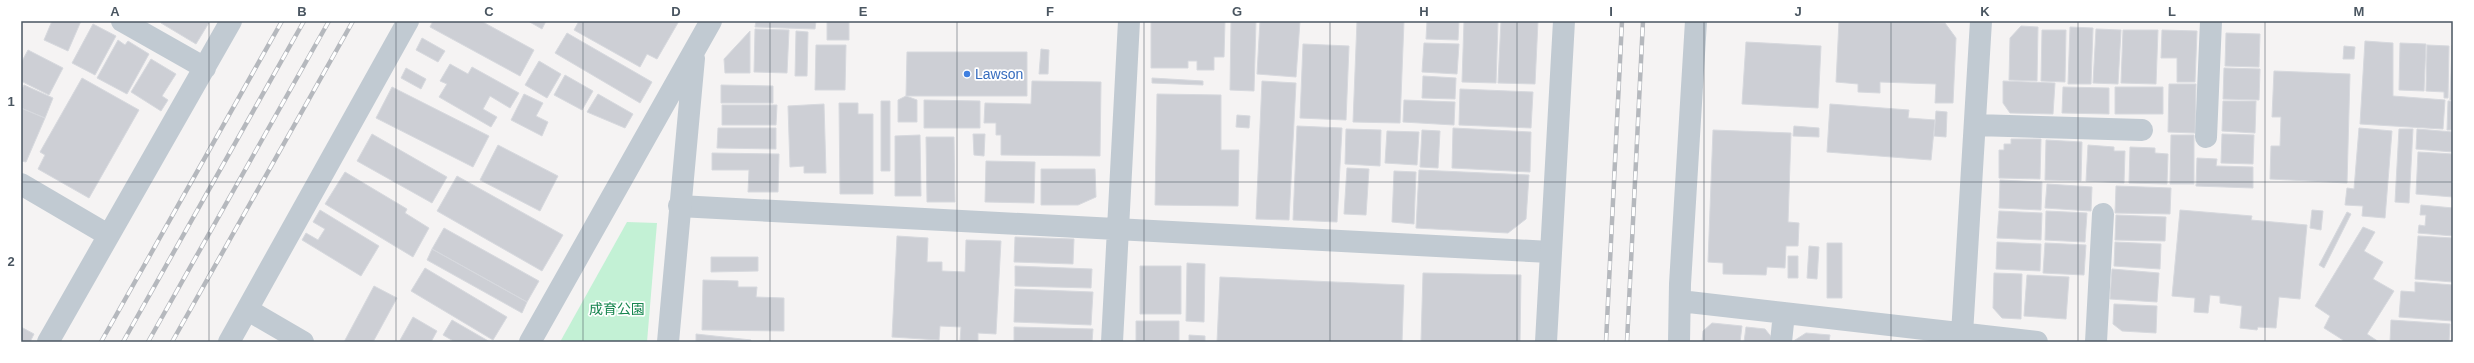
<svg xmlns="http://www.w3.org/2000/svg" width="2474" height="363" font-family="Helvetica,'Noto Sans JP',sans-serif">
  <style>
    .green { fill: #c3f1d5 }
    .building { fill: #cdcfd5; stroke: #d7d9de }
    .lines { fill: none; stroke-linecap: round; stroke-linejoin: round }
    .minor { stroke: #c1cad2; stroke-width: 22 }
    .tertiary { stroke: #c1cad2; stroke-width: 22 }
    .rail-casing { stroke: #b5b8bd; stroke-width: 4.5 }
    .rail { stroke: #fff; stroke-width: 3; stroke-dasharray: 9; stroke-linecap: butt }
    .grid { fill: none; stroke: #4a5661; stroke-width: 1; stroke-opacity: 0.55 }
    .shop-dot { fill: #3f7fe0; stroke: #fff; stroke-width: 1.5 }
    .labels { text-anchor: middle; stroke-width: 3.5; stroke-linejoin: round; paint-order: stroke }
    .shop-label { font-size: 14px; fill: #366cbe; stroke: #fff; text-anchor: start }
    .park-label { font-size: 14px; fill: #17864f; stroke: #fff }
    .neatline { fill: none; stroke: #4a5661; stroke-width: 1.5 }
    .grid-label { font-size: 13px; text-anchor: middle; font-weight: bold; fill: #4a5661 }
  </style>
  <rect width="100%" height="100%" fill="#f5f3f3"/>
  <path class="green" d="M627,222L657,223L647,342H560Z"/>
  <path class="building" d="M52,21H81L68,51L44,40Z
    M162,21H210L196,44L161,23Z
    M433,21H481L534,50L520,76L430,27Z
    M528,21H546L542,29Z
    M579,21H679L657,59L647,54L640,67L574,30Z
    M756,21H816L815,29L755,27Z
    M827,21H849V40H827Z
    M1151,21H1225L1224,57H1214V70H1197V61H1188V68H1151Z
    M1231,21H1256L1254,91L1230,90Z
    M1260,21H1300L1296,77L1257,74Z
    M1357,21H1404L1400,123L1353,122Z
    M1427,21H1459L1458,40L1426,39Z
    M1464,21H1498L1496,83L1462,82Z
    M1501,21H1538L1535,84L1498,83Z
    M1839,21L1945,23L1956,38L1953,103H1935L1936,84L1880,82V93L1858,92V84L1836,82Z
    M93,24L116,36L95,75L72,63Z
    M2021,26L2038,27L2037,81L2009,80L2010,38Z
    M2070,27L2093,28L2091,84H2068Z
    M755,29L789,30L787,73L754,72Z
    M2096,29L2121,30L2118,84L2093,83Z
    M2042,30H2066L2065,82L2041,81Z
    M2123,30H2158L2156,84L2121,83Z
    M2162,30L2197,31L2195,82H2177V58H2161Z
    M750,31V73H725L724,59Z
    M796,31L808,32L807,76H795Z
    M567,33L652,82L640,103L555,53Z
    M2226,33L2260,34L2259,67L2225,66Z
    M422,38L445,51L438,62L416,50Z
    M118,40L125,45L128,41L149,54L127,94L97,78Z
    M2365,41L2393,43V96L2445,100L2443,129L2360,124Z
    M1746,42L1821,46L1818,108L1742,104Z
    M1424,43L1459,44L1457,74L1422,72Z
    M2400,43L2426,44L2424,91L2399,90Z
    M1303,44L1349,46L1346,120L1300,118Z
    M816,45H846L845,90H815Z
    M2427,45L2449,46L2448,98H2444V92L2426,91Z
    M2452,45H2453V100H2450Z
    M2344,46L2355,47L2354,59H2343Z
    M1041,49L1049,50L1048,74H1039Z
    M28,50L63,68L49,95L21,81V63Z
    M907,52H1027V96H906Z
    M151,59L176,74L162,96L168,100L161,111L131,92Z
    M539,61L561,74L547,98L525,85Z
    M450,64L468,74L472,67L519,93L510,108L490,96L483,109L497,117L491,127L439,97L447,84L440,81Z
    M406,68L426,79L421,89L401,78Z
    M2224,68L2260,69L2259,100L2223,99Z
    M2274,71L2350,74L2347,183L2270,179L2271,146H2280L2281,117H2272Z
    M565,75L593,91L582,110L554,95Z
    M1423,76L1456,78L1455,99L1422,98Z
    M82,78L139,110L89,198L38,169L45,155L40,152Z
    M1152,78L1203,81V85L1152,83Z
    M1032,81L1101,82L1100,156L1001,155V135H996V123H984L985,103L1031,104Z
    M1262,81L1296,83L1289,220L1256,219Z
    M2003,81L2055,83L2053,114L2010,113L2003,103Z
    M2169,84H2196L2195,133L2168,132Z
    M24,85L53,98L45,118L21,108V91Z
    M721,85L773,86V103H721Z
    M392,87L489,136L473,167L376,118Z
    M2063,87L2109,88V114L2062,113Z
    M2115,87H2163V114H2115Z
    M1460,89L1533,92L1531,128L1459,125Z
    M524,94L543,103L536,116L548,122L542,136L511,120Z
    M598,94L633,114L625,128L587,112Z
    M1157,94L1221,95V150H1239L1238,206L1155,205Z
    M906,96L917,100V122H898V100Z
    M924,100L980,101V128H924Z
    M1404,100L1455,102L1454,125L1403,122Z
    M881,101H890V171H881Z
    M2223,101H2256L2255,133L2222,131Z
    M2448,101H2453V130H2447Z
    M839,103H858V114H873V194H840Z
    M824,104L826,173H804V166L790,167L788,106Z
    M1830,104L1909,110L1908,118L1935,120L1931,160L1827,152Z
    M722,105H777L776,125H722Z
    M21,108L45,118L26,162L21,161Z
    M1936,111L1947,112L1946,137L1934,136Z
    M1237,115L1250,116L1249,128L1236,127Z
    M1297,126L1342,128L1337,222L1293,220Z
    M1794,126L1819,128V137L1793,136Z
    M718,128H776V149L717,148Z
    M1453,128L1531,132L1530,172L1452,168Z
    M2359,128L2392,131L2385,218L2362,216L2363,206L2345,205L2347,188L2354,189Z
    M1346,129L1381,130L1380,166L1345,164Z
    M2399,129H2413L2409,203L2395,202Z
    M2417,129L2453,132V152L2416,149Z
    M1422,130L1440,131L1438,168L1420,167Z
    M1713,130L1791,133L1788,222L1799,223L1798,246H1786L1785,268L1767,267L1766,275L1723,274V263L1708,262Z
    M1387,131L1419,132L1417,165L1385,163Z
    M372,134L447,177L432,203L357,161Z
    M973,134H985L984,156L974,155Z
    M2222,134L2254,135L2253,164L2221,163Z
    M920,135L921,196H895V136Z
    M2171,135H2194V184H2170Z
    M926,137H954L955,202H927Z
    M2011,139H2041L2040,179L1999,178V150H2004V144H2011Z
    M2046,140L2082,142L2081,181L2045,180Z
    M498,145L558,176L540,211L480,180Z
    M2088,145L2114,147V151H2125L2124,183L2086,181Z
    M2130,147L2155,148V153L2168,154L2167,184L2129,183Z
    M2418,152L2453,154V197L2416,194Z
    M712,153L779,154L778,192H748L749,170H712Z
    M2197,158L2217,159L2216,166L2253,167V188L2196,186Z
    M986,161L1035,162L1034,203L985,202Z
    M1347,168L1369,169L1366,215L1344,214Z
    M1041,169H1095L1096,197L1078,205H1041Z
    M1419,170L1529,175L1526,219L1508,233L1416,228Z
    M1394,171L1416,172L1414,224L1392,222Z
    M345,172L407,209L405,213L429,228L413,257L325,204Z
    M457,176L563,235L542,271L437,211Z
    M2000,180L2042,182L2041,210L1999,208Z
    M2047,184L2092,187L2091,211L2045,208Z
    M2116,186L2171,188L2170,214L2115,213Z
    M2421,205L2453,208V236L2418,233L2419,225L2425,226L2426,215H2420Z
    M320,210L379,246L361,276L302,240L306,233L318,240L325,229L313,222Z
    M2180,210L2252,216L2251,220L2307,225L2300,299L2279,297L2276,328L2258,327L2257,330L2240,328L2242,306L2220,303V296L2210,295L2208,313L2194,312L2195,298L2172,296Z
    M2312,210L2323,211L2321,230L2310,228Z
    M1999,211L2042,213L2041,240L1997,238Z
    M2046,211L2087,213L2085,242L2045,240Z
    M2347,212L2351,214L2324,268L2319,265Z
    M2116,215L2166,217L2165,241L2115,240Z
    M2363,227L2375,232L2364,251L2383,262L2373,279L2394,291L2367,334L2379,342H2342L2343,340L2324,328L2330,316L2315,306Z
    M444,228L539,281L527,302L432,249Z
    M897,236L928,238L927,262H942V271L965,272L966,240L1001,241L996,334L978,333V342H960L961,327L940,326L939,340L892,337Z
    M2418,236L2453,238V282L2415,279Z
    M1015,237L1074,239L1073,264L1014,262Z
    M1997,242L2041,244L2040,271L1996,269Z
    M2115,242L2161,244L2160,269L2114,266Z
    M1827,243H1842V298H1827Z
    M2045,243L2086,245L2084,275L2043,273Z
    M1809,246L1819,247L1817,279L1807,278Z
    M432,249L527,302L522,313L427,260Z
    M1788,256H1798V278H1788Z
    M711,257H758V271L711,272Z
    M1187,263L1205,264L1204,322L1186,321Z
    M1015,266L1092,269L1091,288L1015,286Z
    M1140,266H1181V314H1140Z
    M425,268L507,317L493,340L411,291Z
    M2112,269L2159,273L2157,302L2110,299Z
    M1423,273L1521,275L1520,342H1421Z
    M1994,273L2022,274L2021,319L2002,318L1993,308Z
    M2027,275L2069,277L2066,319L2024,316Z
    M1220,277L1404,285L1402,342H1217Z
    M703,280L738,281V287H757L756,297L784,298V331L702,330Z
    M2415,282L2453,285V321L2399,317L2401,291L2415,292Z
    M374,286L397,298L373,342H344Z
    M1015,289L1093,292L1091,325L1014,322Z
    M2114,304L2157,306L2156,333L2122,331L2113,324Z
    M413,317L437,331L431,342H399Z
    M452,320L490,342H455L443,335Z
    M2391,320L2450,324L2449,342H2390Z
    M1136,321H1179V342H1136Z
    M1712,323L1742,326L1740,342H1702L1703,331Z
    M21,327L34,334L30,342H21Z
    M1014,327L1093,329L1092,342H1014Z
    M1746,327L1765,329L1773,339V342H1744Z
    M1806,333L1830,335L1829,342H1792Z
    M696,334L751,340V342H696Z
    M1189,335L1205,336V342H1189Z"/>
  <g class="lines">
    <path class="minor" d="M122,21L205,68
      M1975,125L2142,130
      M2206,137L2211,21
      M21,184L108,235
      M679,206L1550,252
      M1680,301L2037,342
      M248,310L303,342
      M1962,334L1981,21
      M48,342L231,21
      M229,342L408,21
      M1112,342L1129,21
      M1679,342L1680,284L1696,21
      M1781,342L1784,313
      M2096,342L2103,214"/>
    <path class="tertiary" d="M530,342L711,21
      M668,342L694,58
      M1546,342L1564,21"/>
    <g class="rail-casing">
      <path id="rail" d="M101,342L282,21
        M123,342L304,21
        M148,342L329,21
        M172,342L353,21
        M1606,342L1622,21
        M1627,342L1643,21"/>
    </g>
    <use href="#rail" class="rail"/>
  </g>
  <path class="grid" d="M209,21V342M396,21V342M583,21V342M770,21V342M957,21V342M1144,21V342M1330,21V342M1517,21V342M1704,21V342M1891,21V342M2078,21V342M2265,21V342M21,182H2453"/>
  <circle class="shop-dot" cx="967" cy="74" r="4"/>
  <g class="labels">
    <g class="shop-label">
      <text x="975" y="79">Lawson</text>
    </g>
    <g class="park-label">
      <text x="617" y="314">成育公園</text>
    </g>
  </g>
  <rect width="2474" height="363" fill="none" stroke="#ffffff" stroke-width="44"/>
  <rect x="22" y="22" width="2430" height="319" class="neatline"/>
  <g class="grid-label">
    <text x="115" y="16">A</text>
    <text x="302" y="16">B</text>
    <text x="489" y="16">C</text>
    <text x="676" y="16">D</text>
    <text x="863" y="16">E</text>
    <text x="1050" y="16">F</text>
    <text x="1237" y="16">G</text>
    <text x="1424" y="16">H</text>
    <text x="1611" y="16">I</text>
    <text x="1798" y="16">J</text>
    <text x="1985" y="16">K</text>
    <text x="2172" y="16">L</text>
    <text x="2359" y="16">M</text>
    <text x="11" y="106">1</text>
    <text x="11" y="266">2</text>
  </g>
</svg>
